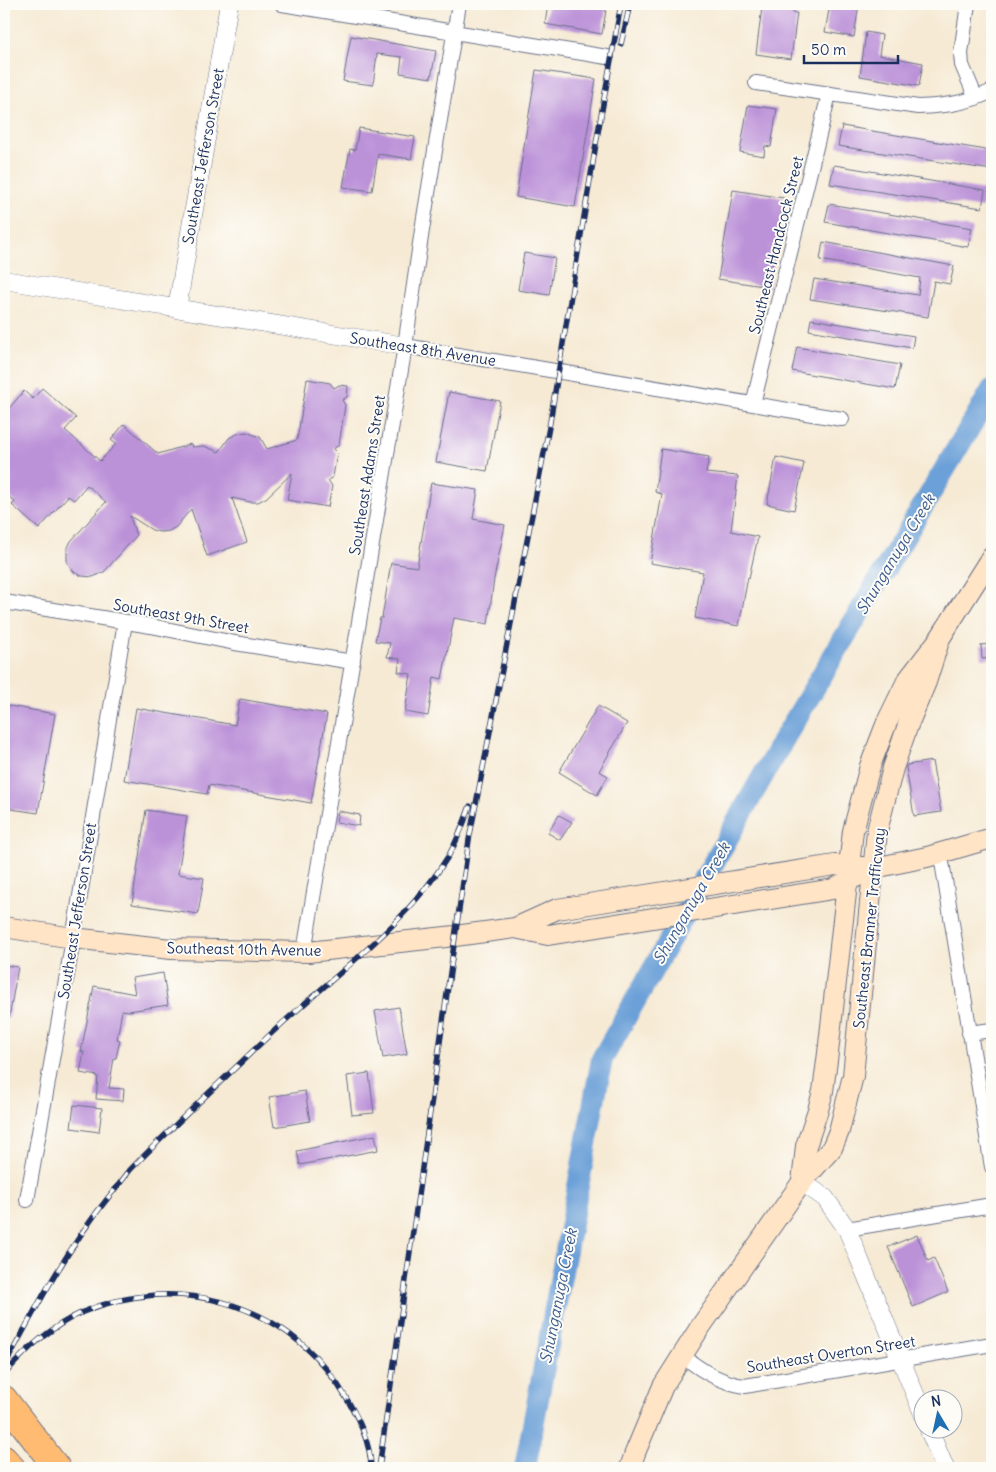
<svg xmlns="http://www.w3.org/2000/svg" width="996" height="1472" font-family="Delius,sans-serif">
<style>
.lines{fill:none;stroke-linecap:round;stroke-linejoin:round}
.river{stroke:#6ca0d8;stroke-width:22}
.building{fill:#bb91d8}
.minor-casing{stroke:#687087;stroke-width:16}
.tertiary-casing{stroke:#687087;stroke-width:19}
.secondary-casing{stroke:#687087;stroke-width:22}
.motorway-casing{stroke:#687087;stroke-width:28}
.minor{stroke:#fff;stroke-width:14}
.tertiary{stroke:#fff;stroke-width:18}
.secondary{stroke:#ffe4c6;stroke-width:20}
.motorway{stroke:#ffbb71;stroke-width:26}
.rail-casing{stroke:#1b2f5e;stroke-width:5.5}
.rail{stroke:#fdfcf7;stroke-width:4;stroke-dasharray:11;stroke-linecap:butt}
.labels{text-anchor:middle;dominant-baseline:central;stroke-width:4;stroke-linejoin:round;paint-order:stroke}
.street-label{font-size:15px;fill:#1b2f5e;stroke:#fdfcf7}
.water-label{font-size:16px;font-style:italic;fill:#3b5c8f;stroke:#fdfcf7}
</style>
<rect width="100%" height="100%" fill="#fdfcf7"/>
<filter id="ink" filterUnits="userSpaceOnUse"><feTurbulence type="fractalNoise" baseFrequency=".02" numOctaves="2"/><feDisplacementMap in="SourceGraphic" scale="10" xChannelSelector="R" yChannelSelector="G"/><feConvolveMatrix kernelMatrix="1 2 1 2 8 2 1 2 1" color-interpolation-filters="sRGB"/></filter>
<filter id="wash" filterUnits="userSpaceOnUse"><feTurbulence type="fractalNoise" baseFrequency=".0096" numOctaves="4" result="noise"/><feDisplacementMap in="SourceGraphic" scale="20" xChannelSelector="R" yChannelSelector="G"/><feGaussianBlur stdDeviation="1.12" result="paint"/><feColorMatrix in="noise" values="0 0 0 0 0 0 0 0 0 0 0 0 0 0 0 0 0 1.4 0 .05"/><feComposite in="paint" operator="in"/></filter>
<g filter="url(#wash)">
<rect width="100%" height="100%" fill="#f6ead4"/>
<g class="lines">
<path class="river" d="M525,1468L602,1059L785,737L992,390"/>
</g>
<g id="blocks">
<path class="building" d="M548,4H607L602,34L545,24Z
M767,4H794L793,13H797L791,59L756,54L762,7L767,8Z
M830,4H859L854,37L825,32Z
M866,32L882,35L879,55L923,63L919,86L860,76Z
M351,36L436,51L431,78L400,73L402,57L377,54L373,85L343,81Z
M536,70L596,79L575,207L516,197Z
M748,105L777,109L771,147L765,146L764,156L740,152Z
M842,126L992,151V170L838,146Z
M359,128L415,137L411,159L378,154L372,191L343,187L350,149L355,150Z
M834,165L985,190L982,208L830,184Z
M733,190L784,198L769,287L718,279Z
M829,204L972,228L968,247L825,222Z
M823,242L954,266L950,284L934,281L928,317L810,299L814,279L918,295L920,278L820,260Z
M524,253L555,258L549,295L518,290Z
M811,319L914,336L912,348L809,330Z
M797,347L900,365L895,389L792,371Z
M307,379L330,383L334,388L339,385L348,386L347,397L342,400L345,405L339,445L333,449L337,453L333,477L328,480L332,486L328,507L287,500L292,473L266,498L258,502H250L232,498L247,542L207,556L191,509L176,527L169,531L160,532L152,530L130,516L136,536L104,572L93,577L82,576L74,572L67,562V549L71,541L106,502L87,485L74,500L68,496L39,529L12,505L15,502L4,492V414L24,391L33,399L42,388L76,418L65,430L100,461L116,444L111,440L124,424L158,454L191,444L192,447L204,446L219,452L229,438L237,434L246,432L260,437L267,449L297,440Z
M449,392L500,401L487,471L436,462Z
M661,449L709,457L706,473L738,476L731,531L758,537L749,578L748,577L739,626L695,618L703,572L650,563L662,494L655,492Z
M776,457L804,463L794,510L767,504Z
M431,483L478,490L473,519L505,525L494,579L488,624L454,618L442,679L434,677L428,716L405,712L411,674L398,672L400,659L387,657L390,643L375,641L380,618H382L391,563L417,567Z
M992,644V658L982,659L981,645Z
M240,699L327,714L311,803L209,785L207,794L124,780L136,708L235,725Z
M4,705L55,714L38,813L4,808Z
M598,706L627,723L599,771L608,776L597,795L559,772Z
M932,761L941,812L914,816L906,767L907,765Z
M146,810L187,816L178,874L204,878L198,914L132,904Z
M338,811L360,815L359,826L336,822Z
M559,815L572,822L560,840L548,833Z
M4,965L18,967L9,1018H4Z
M163,973L168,1005L129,1011L122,1010L117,1039L120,1040L116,1058H114L109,1088L124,1089L123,1101L96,1099L98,1076L80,1073L84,1052H81L94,986L135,994L132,978Z
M399,1007L407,1054L383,1058L375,1011Z
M369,1073L374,1113L352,1115L347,1076Z
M305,1091L310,1121L274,1127L269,1097Z
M74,1105L102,1108L99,1132L71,1128Z
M375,1135L378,1150L300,1165L297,1151Z
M917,1235L928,1261L934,1258L948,1292L913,1307L888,1247Z"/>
</g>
</g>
<g filter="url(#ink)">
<use href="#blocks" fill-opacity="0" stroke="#687087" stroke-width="1"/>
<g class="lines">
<g class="minor-casing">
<path id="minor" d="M282,4L607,57
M968,4L961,53L962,65L976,98
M756,83L918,107C944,106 969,103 992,91
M405,346L842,419
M753,404L829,94
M4,602L151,626L235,643L353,662
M940,853L943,868L992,1167
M304,952L405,346L422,230L459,4
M969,1033L992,1030
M27,1200L68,969L125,622
M847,1229L992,1205
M682,1355C701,1371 721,1383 745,1386L992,1344"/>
</g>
<g class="tertiary-casing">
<path id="tertiary" d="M4,280L405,346
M177,309L229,4
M802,1182L825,1198L847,1229L924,1416
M929,1430L945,1468"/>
</g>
<g class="secondary-casing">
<path id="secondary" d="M4,927L73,938L171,949L308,952L455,936L515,928L557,909L835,865L874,868L927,857L992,838
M515,928L548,935L833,889L856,877
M802,1182L806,1146L818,1110L823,1091L828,1053L853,831L870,766L887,722L907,681L940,638L992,556
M630,1468L635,1453L663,1386L699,1329L802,1182L832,1148L839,1131L853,1076L877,831L893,768L908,725L926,682L940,638"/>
</g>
<g class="motorway-casing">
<path id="motorway" d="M4,1399L57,1468
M4,1459L12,1468"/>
</g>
<use href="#minor" class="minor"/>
<use href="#tertiary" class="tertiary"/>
<use href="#secondary" class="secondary"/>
<use href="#motorway" class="motorway"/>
<g class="rail-casing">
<path id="rail" d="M621,44L630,4
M4,1367C36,1307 68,1247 111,1194C118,1186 124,1178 130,1170C163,1136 198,1103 233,1070C253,1051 273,1031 294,1013C349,964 410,919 449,855C458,839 464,823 470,806
M4,1375C26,1349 52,1326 83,1312C173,1273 283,1301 338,1385C354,1409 371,1439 371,1468
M379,1468L469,840L550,422L597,138L621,4"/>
</g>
<use href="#rail" class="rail"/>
</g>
</g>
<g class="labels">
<g class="street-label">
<text transform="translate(203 156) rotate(-80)">Southeast Jefferson Street</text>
<text transform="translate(776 245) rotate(-76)">Southeast Handcock Street</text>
<text transform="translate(423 349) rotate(9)">Southeast 8th Avenue</text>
<text transform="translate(367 475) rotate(-81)">Southeast Adams Street</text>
<text transform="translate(181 616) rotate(10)">Southeast 9th Street</text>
<text transform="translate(77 911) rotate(-81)">Southeast Jefferson Street</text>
<text transform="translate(869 928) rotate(-84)">Southeast Branner Trafficway</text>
<text transform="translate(244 949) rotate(1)">Southeast 10th Avenue</text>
<text transform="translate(831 1354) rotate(-9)">Southeast Overton Street</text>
</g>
<g class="water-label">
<text transform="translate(895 554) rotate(-59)">Shunganuga Creek</text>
<text transform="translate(691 903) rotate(-60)">Shunganuga Creek</text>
<text transform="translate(558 1296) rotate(-79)">Shunganuga Creek</text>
</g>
</g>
<rect width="996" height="1472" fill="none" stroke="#fdfcf7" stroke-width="20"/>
<g transform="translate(938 1414) rotate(351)"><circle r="24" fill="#fdfcf7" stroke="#a3aaba"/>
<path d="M0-4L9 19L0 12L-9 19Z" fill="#1f6fb2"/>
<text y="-8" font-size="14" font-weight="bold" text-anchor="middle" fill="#1b2f5e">N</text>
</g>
<path d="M804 55v8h94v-8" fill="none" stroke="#1b2f5e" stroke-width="2.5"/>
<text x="811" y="55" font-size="15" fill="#1b2f5e" stroke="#fdfcf7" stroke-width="4" paint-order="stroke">50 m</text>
</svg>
